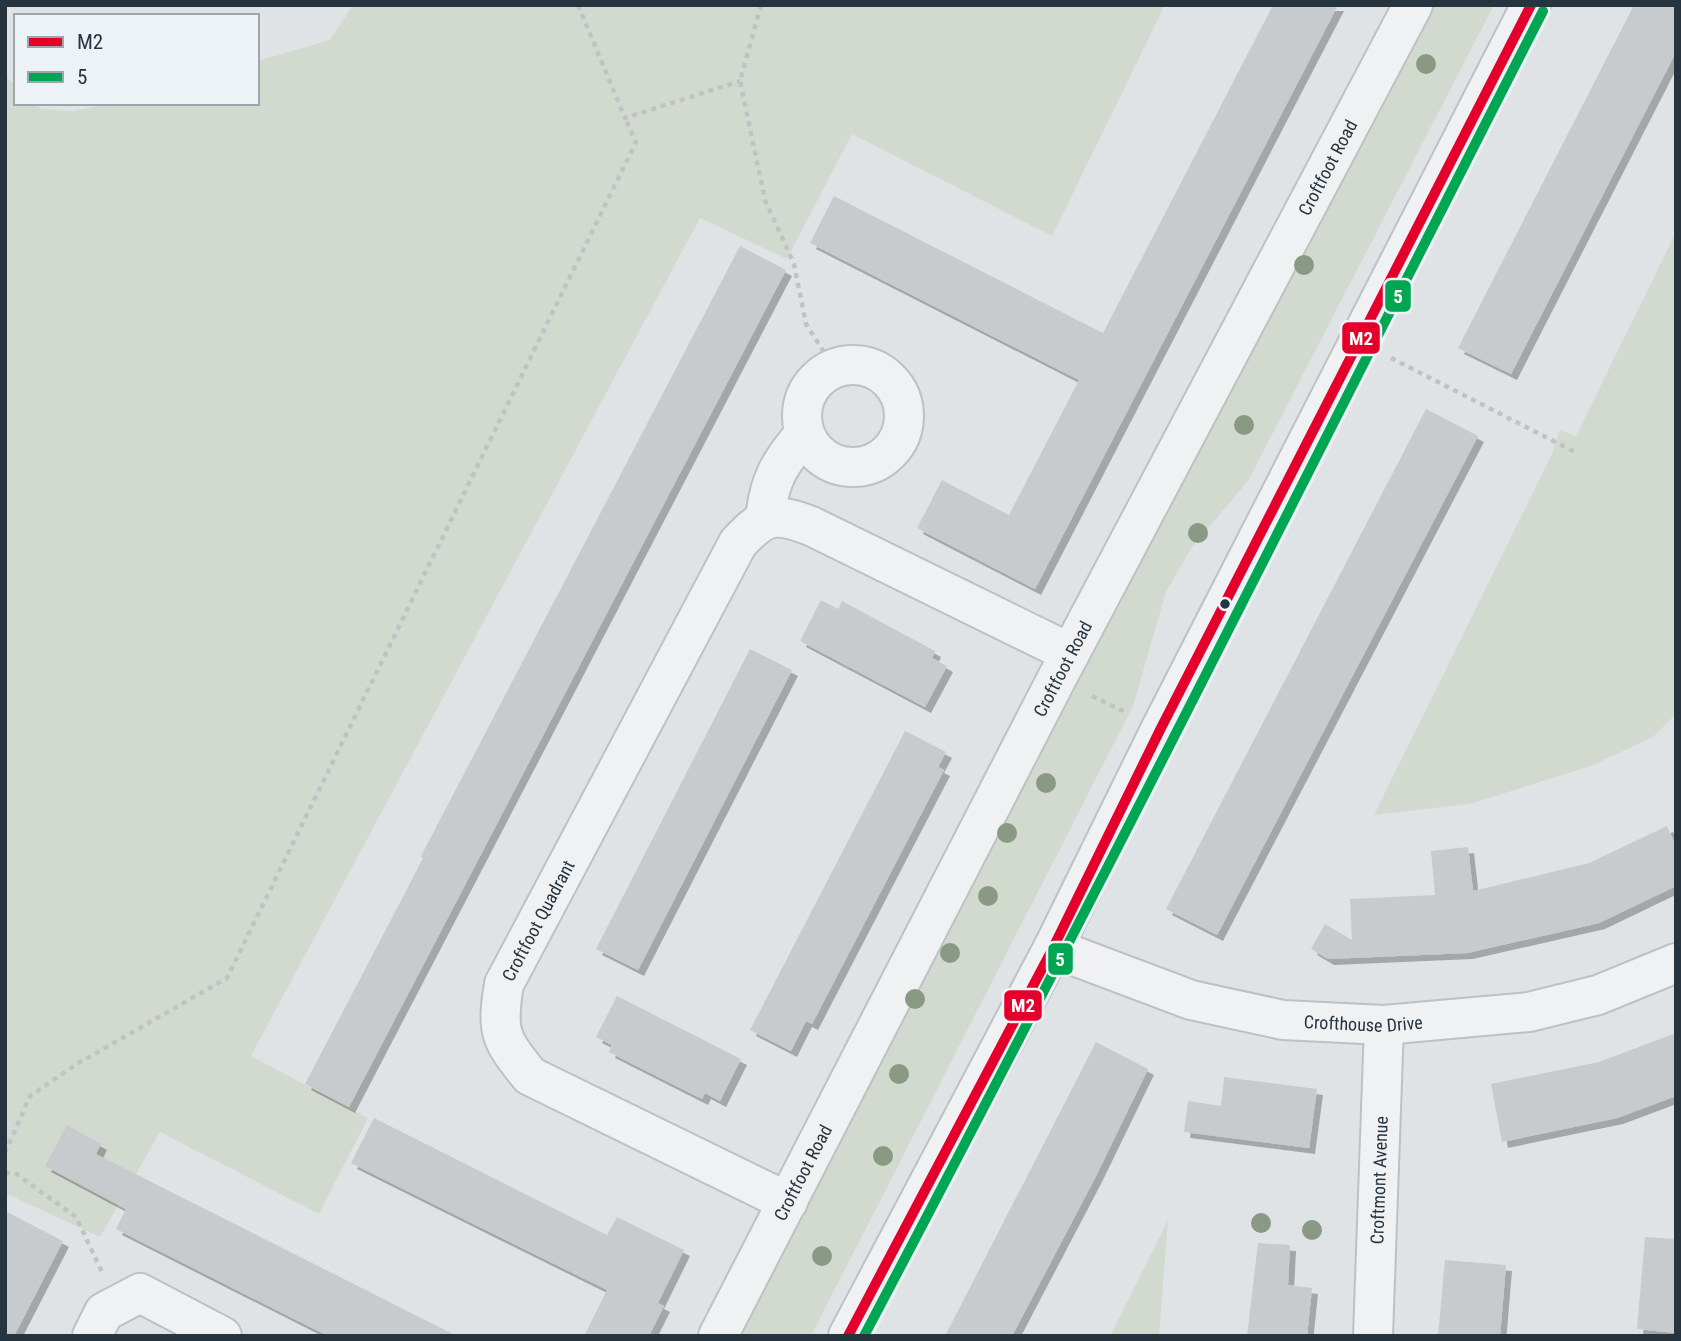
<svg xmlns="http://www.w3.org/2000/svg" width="1681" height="1341" font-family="'Roboto Condensed',sans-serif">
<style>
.green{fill:#d2dad0}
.building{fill:#c8cbce;filter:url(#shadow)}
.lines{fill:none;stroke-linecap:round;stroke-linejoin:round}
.minor-casing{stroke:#bec1c3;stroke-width:42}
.path{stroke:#bfc3c5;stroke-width:4.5;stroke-dasharray:5 5;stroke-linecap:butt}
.minor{stroke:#eff1f2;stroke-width:38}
.bus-1-casing{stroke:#edf2f6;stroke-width:16}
.bus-2-casing{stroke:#edf2f6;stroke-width:16}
.bus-1{stroke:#e4002b;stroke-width:10}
.bus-2{stroke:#00a651;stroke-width:10}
.tree{fill:#899983}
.bus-dot{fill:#263440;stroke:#edf2f6;stroke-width:2.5}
.labels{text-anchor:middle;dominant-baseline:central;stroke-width:5;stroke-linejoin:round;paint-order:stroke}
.street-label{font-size:18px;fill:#263440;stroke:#edf2f6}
.line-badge{stroke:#edf2f6;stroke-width:2.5}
.badge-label{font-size:19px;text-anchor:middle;font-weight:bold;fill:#fff}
</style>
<defs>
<filter id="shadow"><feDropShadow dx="6" dy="6" stdDeviation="0" flood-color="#0004"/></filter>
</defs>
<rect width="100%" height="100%" fill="#e0e3e5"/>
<path class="green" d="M353,5H1165L1052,236L852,134L787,259L700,218L251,1056L368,1118L319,1214L160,1132L100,1237L5,1193V76L16,86V103H34L41,109L74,111L112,103H257V61L330,40Z
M1432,5H1494L1248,481L1192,547L1166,592L1133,706L811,1336H737Z
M1676,232V714L1653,737L1591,766L1470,804L1374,815L1551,456L1560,430L1576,436Z
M1168,1220L1159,1336H1110Z"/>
<path class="building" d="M1273,5H1338L1035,589L917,528L942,480L1009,515L1079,380L810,243L834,196L1103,333Z
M1634,5H1676V52L1511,374L1458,348Z
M740,246L786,270L349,1107L305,1084L406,891L423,858L421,856Z
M1426,409L1478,436L1217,935L1166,909Z
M821,600L838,609L842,601L935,651L932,658L947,666L925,707L800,641Z
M750,649L792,670L638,970L596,949Z
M905,731L946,752L938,767L944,770L812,1024L806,1021L791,1051L750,1030Z
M1667,826L1676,846V886L1599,923L1467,953L1328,959L1311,949L1325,924L1352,940L1350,899L1435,895L1431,851L1468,847L1473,891L1589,863Z
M617,996L741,1059L720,1101L705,1093L702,1099L609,1052L612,1045L596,1037Z
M1676,1033V1096L1617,1118L1502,1142L1491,1084L1599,1062Z
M1096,1042L1148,1069L1096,1176L1012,1336H945Z
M1224,1077L1317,1089L1309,1148L1184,1132L1188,1101L1221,1106Z
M374,1118L607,1235L617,1217L684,1250L658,1303L664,1306L649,1336H584L607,1290L351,1163Z
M67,1125L101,1144L96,1154L457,1336H328L116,1229L126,1209L45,1166Z
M5,1211L63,1241L14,1336H5Z
M1645,1237L1676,1239V1333L1637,1329Z
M1258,1243L1290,1245L1288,1285L1312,1288L1307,1336H1247Z
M1445,1260L1506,1265L1500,1336H1438Z"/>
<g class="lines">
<g class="minor-casing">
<g id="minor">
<circle cx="853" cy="416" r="51"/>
<path d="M765,519C769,480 779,464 804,434"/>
<path id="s1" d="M1053,948L1191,1000L1283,1020L1384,1025L1529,1012L1598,995L1676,963"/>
<path id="s2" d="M788,1202L530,1076C500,1039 496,1032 504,984L738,543C765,514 774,512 811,526L1070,653"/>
<path d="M92,1336L104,1312L140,1293L222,1336"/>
<path id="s3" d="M718,1336L1057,678L1413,5"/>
<path d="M848,1336L1053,948L1160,730L1531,5"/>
<path id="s4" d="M1373,1336L1384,1025"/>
</g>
</g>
<path class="path" d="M578,5L625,118L740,81
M761,5L740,81L765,200L794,264L806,324L834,368
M1391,358L1575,452
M1092,696L1125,712
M5,1153L30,1096L77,1064L227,978L636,142L625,118
M5,1173H15L76,1217L102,1272"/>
<use href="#minor" class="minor"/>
<g class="bus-1-casing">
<path id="bus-1" d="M848,1336L1053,948L1160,730L1531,5"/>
</g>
<g class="bus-2-casing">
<path id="bus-2" d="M864,1336C1096,897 1317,453 1543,11"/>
</g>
<use href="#bus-1" class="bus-1"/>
<use href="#bus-2" class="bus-2"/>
</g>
<g class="tree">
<circle cx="1426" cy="64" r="10"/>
<circle cx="1304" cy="265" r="10"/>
<circle cx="1244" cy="425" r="10"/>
<circle cx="1198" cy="533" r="10"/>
<circle cx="1046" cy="783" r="10"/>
<circle cx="1007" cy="833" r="10"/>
<circle cx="988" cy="896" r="10"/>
<circle cx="950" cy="953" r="10"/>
<circle cx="915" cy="999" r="10"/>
<circle cx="899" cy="1074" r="10"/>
<circle cx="883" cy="1156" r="10"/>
<circle cx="1261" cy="1223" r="10"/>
<circle cx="1312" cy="1230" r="10"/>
<circle cx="822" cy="1256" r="10"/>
</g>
<circle class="bus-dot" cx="1225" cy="604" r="6"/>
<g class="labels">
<g class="street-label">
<text stroke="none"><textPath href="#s3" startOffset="1318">Croftfoot Road</textPath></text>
<text stroke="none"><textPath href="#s3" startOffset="751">Croftfoot Road</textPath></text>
<text stroke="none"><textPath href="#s2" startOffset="460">Croftfoot Quadrant</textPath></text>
<text stroke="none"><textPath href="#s1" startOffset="322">Crofthouse Drive</textPath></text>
<text stroke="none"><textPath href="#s3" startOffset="184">Croftfoot Road</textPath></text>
<text stroke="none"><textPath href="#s4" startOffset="156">Croftmont Avenue</textPath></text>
</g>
</g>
<g class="line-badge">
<rect x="1384" y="279" width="28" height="34" rx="7" fill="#00a651"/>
<rect x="1341" y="321" width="40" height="34" rx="7" fill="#e4002b"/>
<rect x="1047" y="942" width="27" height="34" rx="7" fill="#00a651"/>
<rect x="1003" y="989" width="40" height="33" rx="7" fill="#e4002b"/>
</g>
<g class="badge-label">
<text x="1398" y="303">5</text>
<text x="1361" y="345">M2</text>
<text x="1060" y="966">5</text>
<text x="1023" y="1012">M2</text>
</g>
<rect width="1681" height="1341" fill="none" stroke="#263440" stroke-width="14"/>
<rect x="14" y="14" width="245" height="91" fill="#edf2f6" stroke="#9da6ad" stroke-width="2"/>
<rect x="28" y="37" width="35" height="10" fill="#e4002b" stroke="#9da6ad" stroke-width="2"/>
<text x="77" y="49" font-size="21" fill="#263440">M2</text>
<rect x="28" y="72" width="35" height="10" fill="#00a651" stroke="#9da6ad" stroke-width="2"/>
<text x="77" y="84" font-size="21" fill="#263440">5</text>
</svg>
